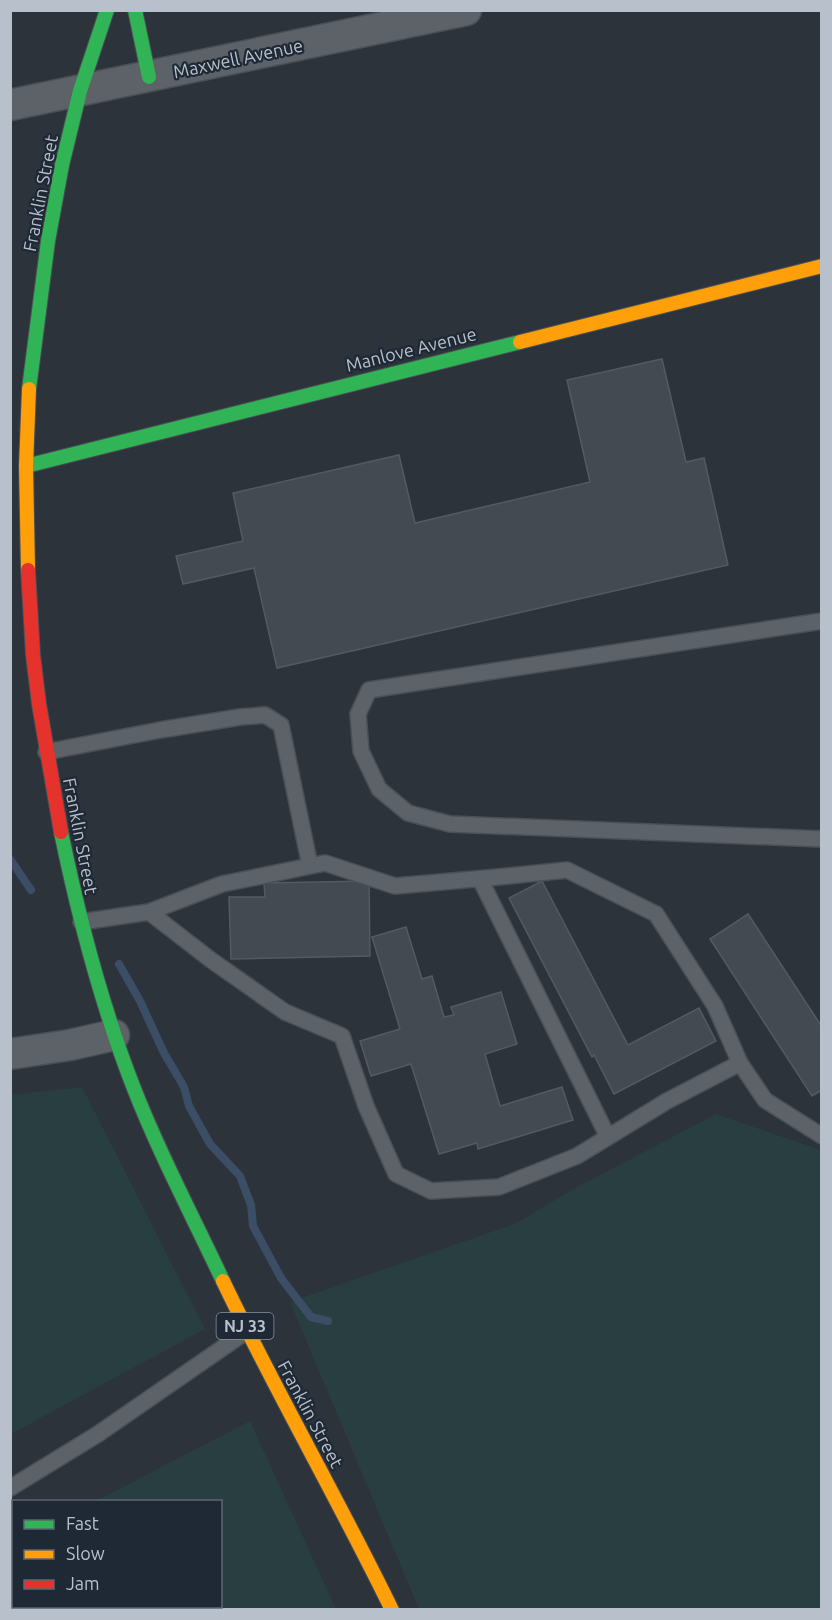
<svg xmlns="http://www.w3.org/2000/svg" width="832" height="1620" font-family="Ubuntu,sans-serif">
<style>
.green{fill:#293e41}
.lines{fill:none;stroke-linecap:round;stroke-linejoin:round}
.stream{stroke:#3b4e65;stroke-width:8}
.building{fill:#444a51;stroke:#545a63;stroke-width:1.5}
.lane-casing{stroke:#4a4f55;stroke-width:18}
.street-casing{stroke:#4a4f55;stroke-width:33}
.fast-casing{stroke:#4a4f55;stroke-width:16}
.slow-casing{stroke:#4a4f55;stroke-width:16}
.jam-casing{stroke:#4a4f55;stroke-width:16}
.lane{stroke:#5c6268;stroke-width:15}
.street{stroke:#5c6268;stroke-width:30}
.fast{stroke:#30b455;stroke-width:14}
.slow{stroke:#ff9f0a;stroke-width:14}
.jam{stroke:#e5322d;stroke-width:14}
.labels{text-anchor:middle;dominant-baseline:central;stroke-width:4.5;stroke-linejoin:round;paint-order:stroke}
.shield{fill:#1f2936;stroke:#89939e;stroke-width:1.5}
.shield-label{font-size:16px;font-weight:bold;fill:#b7c0cb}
.street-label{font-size:18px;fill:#b7c0cb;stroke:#1f2936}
</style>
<rect width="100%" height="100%" fill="#2c333b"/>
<path class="green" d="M82,1087L205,1329L11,1434V1095Z
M716,1114L821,1150V1609H419L290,1302L517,1223L568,1192Z
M250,1421L336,1609H53L52,1607L220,1606V1502L96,1501Z"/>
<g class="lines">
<path class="stream" d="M10,859L31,890
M119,964L140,1001L164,1053L184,1087L189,1106L210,1144L240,1176L251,1205L253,1226L281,1278L311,1317L328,1321"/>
</g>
<path class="building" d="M662,359L686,462L704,458L728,565L277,668L254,568L183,584L176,556L243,541L233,493L399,455L415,523L590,482L567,380Z
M369,881L370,956L231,959L229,897H265L264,883Z
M542,881L628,1045L699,1008L716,1041L614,1094L594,1055L592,1057L509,898Z
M748,914L822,1027V1090L812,1096L710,939Z
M406,927L422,979L432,976L444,1017L454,1015L451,1007L501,992L517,1044L485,1054L500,1106L562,1087L573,1120L478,1149L477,1143L439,1154L411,1064L371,1076L360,1041L400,1029L372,937Z"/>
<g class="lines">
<g class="lane-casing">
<path id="lane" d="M822,621L369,690L358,714L361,751L379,789L408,813L450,824L822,839
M46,752L160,730L240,717L265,715L281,725L310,866
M480,879L608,1137
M149,912L222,884L325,863L395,886L498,877L567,870L656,914L715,1006L740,1063
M81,922L149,912L211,960L285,1012L342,1036L366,1106L396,1174L431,1191L499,1187L577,1156L667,1101L740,1063L765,1100L822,1136
M10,1488L98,1434L247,1331"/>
</g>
<g class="street-casing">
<path id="street" d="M10,105L466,10
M10,1054L70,1045L114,1035"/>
</g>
<g class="fast-casing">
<path id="fast" d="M135,10L149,77
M29,389L48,241L62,165L80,91L107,10
M26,466L520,342
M61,832C79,919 101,1004 133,1086C159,1153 193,1217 223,1281"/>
</g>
<g class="slow-casing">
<path id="slow" d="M520,342L822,266
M28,570L26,466L29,389
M223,1281C276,1392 338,1499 392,1610"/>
</g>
<g class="jam-casing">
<path id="jam" d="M28,570L33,655L39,704L61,832"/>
</g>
<use href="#lane" class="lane"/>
<use href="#street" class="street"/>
<use href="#fast" class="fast"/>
<use href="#slow" class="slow"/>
<use href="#jam" class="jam"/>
</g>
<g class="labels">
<rect class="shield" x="216.5" y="1313" width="57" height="26" rx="4.5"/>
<g class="shield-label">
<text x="245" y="1326">NJ 33</text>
</g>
<g class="street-label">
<text transform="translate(238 58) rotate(-12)">Maxwell Avenue</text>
<text transform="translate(40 193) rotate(-79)">Franklin Street</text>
<text transform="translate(411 349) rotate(-14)">Manlove Avenue</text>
<text transform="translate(81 836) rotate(79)">Franklin Street</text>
<text transform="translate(311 1414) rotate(62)">Franklin Street</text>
</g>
</g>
<rect width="832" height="1620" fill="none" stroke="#b7c0cb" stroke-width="24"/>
<rect x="12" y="1500" width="210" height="108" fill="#1f2936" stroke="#5c6572" stroke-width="1.5"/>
<rect x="24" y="1520" width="30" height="9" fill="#30b455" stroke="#5c6572" stroke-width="1.5"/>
<text x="66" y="1530" font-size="18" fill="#b7c0cb">Fast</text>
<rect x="24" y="1550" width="30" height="9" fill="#ff9f0a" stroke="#5c6572" stroke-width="1.5"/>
<text x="66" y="1560" font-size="18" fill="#b7c0cb">Slow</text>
<rect x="24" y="1580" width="30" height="9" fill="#e5322d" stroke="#5c6572" stroke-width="1.5"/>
<text x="66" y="1590" font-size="18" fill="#b7c0cb">Jam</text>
</svg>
